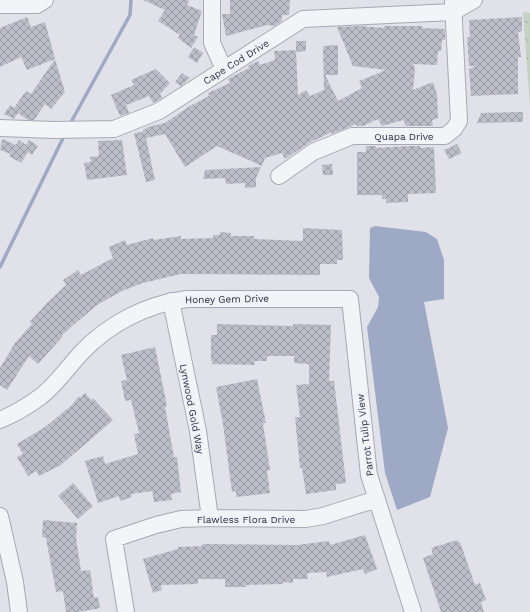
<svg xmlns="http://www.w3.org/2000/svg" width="530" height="612" font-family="'Work Sans',sans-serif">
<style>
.park{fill:url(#park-crowns)}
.water{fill:#9ea9c6}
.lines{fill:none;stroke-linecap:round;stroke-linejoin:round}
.stream{stroke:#9ea9c6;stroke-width:3.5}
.building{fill:url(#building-cross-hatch)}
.minor-casing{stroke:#a6a8b3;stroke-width:18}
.minor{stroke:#f3f4f7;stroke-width:16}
.labels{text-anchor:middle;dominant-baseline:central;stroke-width:3.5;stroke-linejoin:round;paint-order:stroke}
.street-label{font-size:10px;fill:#2a2e3f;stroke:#f0f1f6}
</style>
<defs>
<pattern id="park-crowns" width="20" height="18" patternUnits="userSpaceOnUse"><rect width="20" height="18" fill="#c3d2c2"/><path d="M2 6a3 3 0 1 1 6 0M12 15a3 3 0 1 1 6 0" fill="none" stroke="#a8b5a8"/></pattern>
<pattern id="building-cross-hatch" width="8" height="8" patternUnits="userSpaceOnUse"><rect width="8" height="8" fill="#bbbdc8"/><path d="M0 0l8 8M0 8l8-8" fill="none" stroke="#989aa4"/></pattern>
</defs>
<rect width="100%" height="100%" fill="#e1e2e9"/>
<path class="park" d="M523,12L530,13V108Z"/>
<path class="water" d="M375,226L426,232L437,239L444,260V299L424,302L448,428L430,497L397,510L385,473L367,327L378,307L379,297L369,278L370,228Z"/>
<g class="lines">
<path class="stream" d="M70,124L130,15L131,0
M0,267L65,134"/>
</g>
<path class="building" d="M143,0H189L187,5L202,11L194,35L198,37L191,48L178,38L180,35L158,21L165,10Z
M230,0H290L289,15H282V21L275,26L267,25L226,36L222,14H230Z
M27,17L31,27L45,22L55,59L27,70L21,57L0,67V28Z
M522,17V31L518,32L521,57H518V94L471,96L469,69L476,66H469L467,37H470L469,20Z
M360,26L384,28V26H422V28L445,29V40H442L441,51H438L437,65L413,64L415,69L413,90L433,82L437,94L438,118L432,120L433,126H406L403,120L382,126L378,119L363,126H357L356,124L332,134V132L309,143L285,159L282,153L265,158L262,166L217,146L185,167L165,134L146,138L155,180L146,182L134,133L143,132V130L148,127L165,123L190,106L209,96L208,93L230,83L228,79L249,68L248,66L258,61L260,65L275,60L274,51L296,50L298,95L306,90L310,96L324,90L323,46L338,45V75H325L338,101L362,88L359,81L386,70L353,66L337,27Z
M296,41H306V51L296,52Z
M194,47L203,53L197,63L188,57Z
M55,59L65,92L51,109L45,104L34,120H28L18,113L14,119L4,114L10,105L14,108L26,91L31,94Z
M156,69L170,83L160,94L162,98L153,103L149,96L126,105L129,113L120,116L111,95L134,85L131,80Z
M182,73L190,78L181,86L175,82Z
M523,112V122L477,123L481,113Z
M2,139L16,145L19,140L26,145L29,140L38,146L32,155L28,152L21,163L9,156L11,154L0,150Z
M122,140L127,175L87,180L84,163L91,162L90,157L99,156L98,141Z
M457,144L462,153L449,159L444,150Z
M366,146H376V148L409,146H420V148L434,147L436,193L408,194V202L386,203V199H382V195H357V152H366Z
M332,164L333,175H323L322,165Z
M261,167L256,178V187L245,188V183L226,184L225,178L203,179L205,170Z
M303,228L342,230L343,260H337V264H320V275L181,274L143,283L122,291L97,305L62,335L63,336L38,364L29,356L7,390L0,385V368L15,343L32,324L30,322L47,303L66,285L63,280L78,270L81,275L113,258L109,247L125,240L127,245L153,238L154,240L181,236V239L213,238V235H220V232L231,233V236H254V239L303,241Z
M217,324L293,326V324L331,325L329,381H334L346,483L336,484V490L306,494L302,468H300L295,417H300L296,385L309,384V364L294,363V356H267V361H254L255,365L212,364L213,361H211V335H217Z
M155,347L167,406L165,407L174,457H177L181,492L171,494L172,500L154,502L152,491L131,494L132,497L120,501L119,496L98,503L85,461L103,456L105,464L138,454L134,434L139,433L131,400L125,401L121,381L127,380L121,355Z
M257,379L266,423H263L270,470L267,471L270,493L236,497V491L232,492L223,424L216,387Z
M85,393L91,400L93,398L113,420L61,465L39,476L36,471L28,476L17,457L23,454L17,444L45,427L72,405L79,396L80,398Z
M73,483L93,506L78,519L58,496Z
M43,520L77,523L76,538L81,571L90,570L94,598L98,597L100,608L79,612H66L63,591L56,592L46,538L42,537Z
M365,535L377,569L365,574L363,569L327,577L326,572L307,573L308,579H293V583L283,582V584L246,585V587H225V579H198V584L161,585L162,590L153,593L143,559L178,549V547L202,546V544L297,545L329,541L330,545Z
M457,540L458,542H460L475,585L480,583L486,600L481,602L484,612H441L423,558L433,554L431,548Z"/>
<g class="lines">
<g class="minor-casing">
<path id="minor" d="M212,0V43L224,69
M0,5H37L45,0
M0,128L54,130L114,129L159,111L303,19L453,12L474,0
M279,176L313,152L352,136H445L454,129L459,121L453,2
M171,301L198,431L210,518
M0,420C14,414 28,406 40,397C56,385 68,367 82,352C110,323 147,304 187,299H350L369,475L413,612
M0,516L15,582L19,612
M126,612L114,539L156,525L181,519L210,518L306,519L323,516L377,499"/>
</g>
<use href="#minor" class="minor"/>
</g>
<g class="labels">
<g class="street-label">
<text transform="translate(236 62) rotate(-32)">Cape Cod Drive</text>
<text x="404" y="136">Quapa Drive</text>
<text transform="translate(227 299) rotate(-1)">Honey Gem Drive</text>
<text transform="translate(192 409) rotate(79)">Lynwood Gold Way</text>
<text transform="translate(365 435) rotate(-97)">Parrot Tulip View</text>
<text x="246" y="519">Flawless Flora Drive</text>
</g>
</g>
</svg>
